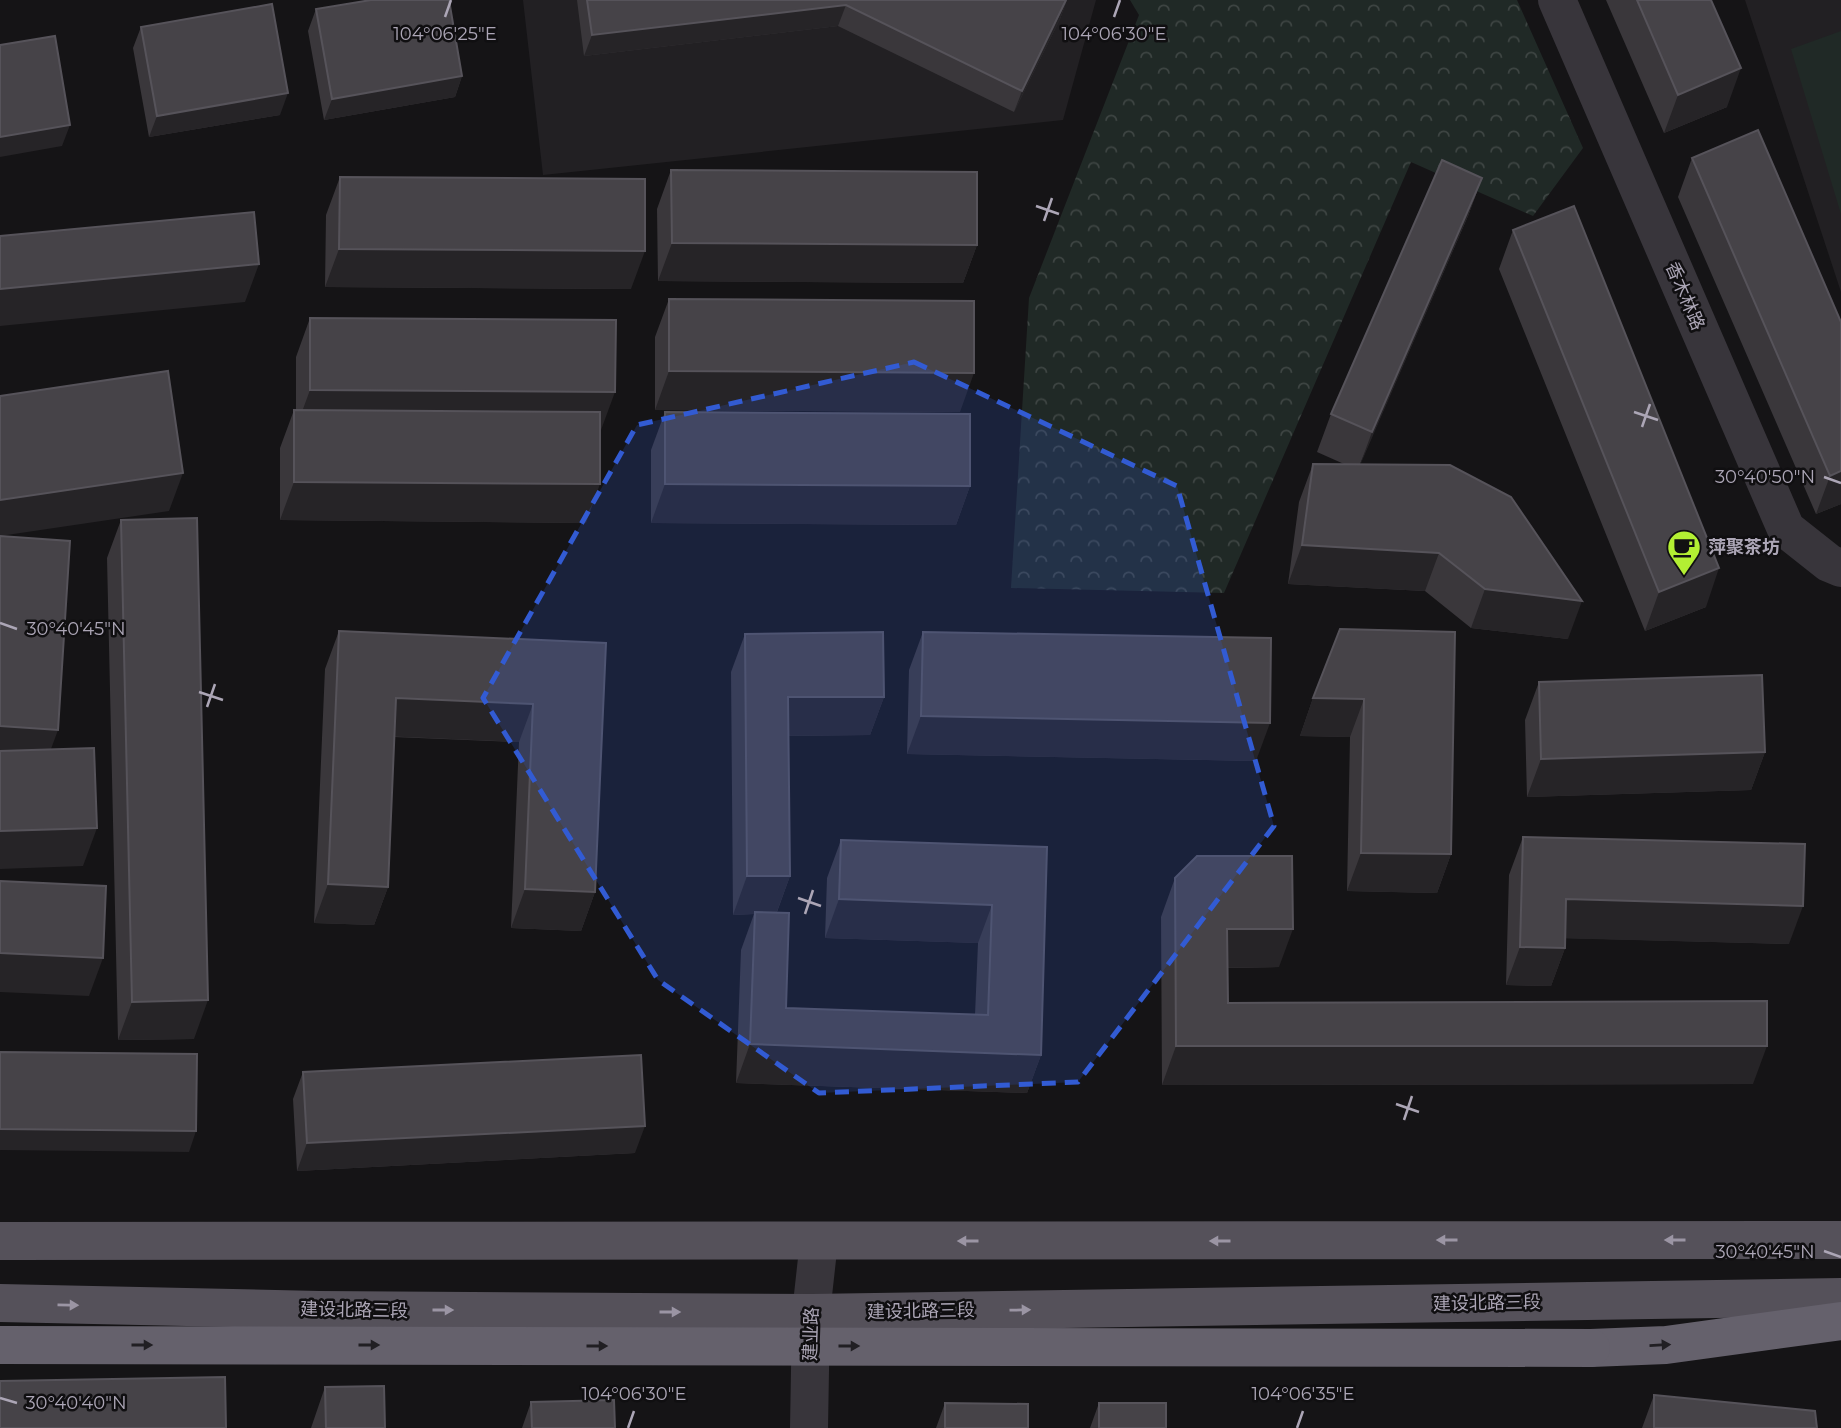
<svg xmlns="http://www.w3.org/2000/svg" width="1841" height="1428" font-family="Montserrat,'Noto Sans SC',sans-serif">
<style>
.built{fill:#222023}
.forest{fill:url(#forest-crowns)}
.pitch{fill:#202926}
.lines{fill:none;stroke-linecap:round;stroke-linejoin:round}
.minor{stroke:#38353b;stroke-width:38}
.major{stroke:#55515a;stroke-width:38}
.highway{stroke:#65616c;stroke-width:38}
.highway-bridge{stroke:#65616c;stroke-width:38}
.wall{fill:#3a373b}
.shaded-wall{fill:#262427}
.building{fill:#464348;stroke:#56535a;stroke-width:2}
.oneway{fill:#9b95a4}
.oneway2{fill:#211f23}
.marked{fill:#325bd3;fill-opacity:0.2;stroke:#325bd3;stroke-width:5;stroke-dasharray:14 9;stroke-linejoin:round}
.ticks{fill:none;stroke:#aca6b6;stroke-width:2.5}
.labels{text-anchor:middle;dominant-baseline:central;stroke-width:5;stroke-linejoin:round;paint-order:stroke}
.street-label{font-size:18px;fill:#aca6b6;stroke:#100f11}
.poi-label{font-size:18px;font-weight:bold;fill:#aca6b6;stroke:#100f11;text-anchor:start}
.ticks-label{font-size:18px;text-anchor:middle;fill:#aca6b6;stroke:#100f11;stroke-width:5;stroke-linejoin:round;paint-order:stroke}
</style>
<defs>
<pattern id="forest-crowns" width="20" height="18" patternUnits="userSpaceOnUse" patternTransform="scale(1.75)"><rect width="20" height="18" fill="#202926"/><path d="M2 6a3 3 0 1 1 6 0M12 15a3 3 0 1 1 6 0" fill="none" stroke="#3e4543"/></pattern>
</defs>
<rect width="100%" height="100%" fill="#151416"/>
<path class="built" d="M523,0H1096L1063,120L543,175Z
M1745,0H1841V292Z"/>
<path class="forest" d="M1130,0H1517L1583,148L1533,216L1411,162L1224,593L1011,588L1029,298L1139,15Z"/>
<path class="pitch" d="M1841,31V214L1791,49Z"/>
<g class="lines">
<path class="minor" d="M1557,0L1786,529L1829,563L1841,568
M809,1428L811,1313L819,1241"/>
<path class="major" d="M0,1241L1841,1240
M0,1303L319,1310L811,1313L1841,1297"/>
<path class="highway" d="M1591,1348L1666,1345L1841,1321"/>
<path class="highway-bridge" d="M0,1345L1591,1348"/>
</g>
<path class="wall" d="M577,0H1067L1060,19L1014,112L838,26L584,56Z
M1606,0H1711L1727,107L1664,133Z
M316,9L462,76L455,97L324,120L308,31Z
M141,27L280,115L149,137L133,48Z
M1692,158L1841,322V504L1816,514L1678,197Z
M671,170L977,245L963,283L658,281L657,209Z
M340,177L631,289L325,287L326,215Z
M1482,178L1468,216L1360,464L1568,639L1471,628L1425,591L1288,584L1299,502L1313,464H1344L1317,452L1331,414Z
M1513,230L1706,607L1645,631L1499,269Z
M669,299L960,412L655,410V337Z
M310,318L601,430H600L586,523L280,520V448L294,410H296V357Z
M665,412L970,486L956,525L651,523V450Z
M121,520L194,1039L118,1040L107,558Z
M339,631L606,643L595,892L581,931L511,928L519,742L394,737L388,887L374,925L314,923L325,669Z
M923,632L1256,761L907,754L909,670Z
M1455,632L1451,854L1437,893L1347,891L1350,737L1300,736L1313,698Z
M745,634L884,697L870,735L788,736L790,876L777,912L786,1008L975,1015L978,943L825,938L827,878L841,840L1047,847L1041,1055L1027,1093L736,1083L741,950L754,914L733,915L731,672Z
M1539,682L1765,752L1751,790L1527,797L1525,720Z
M1523,837L1789,944L1565,938V948L1551,986L1506,985L1509,875Z
M1175,878L1279,967L1228,968V1003L1753,1084L1162,1085L1161,917Z
M303,1072L635,1153L297,1171L293,1099Z
M325,1387L385,1428H311Z
M1654,1395L1817,1428H1642Z
M531,1402L615,1428H522Z
M945,1403L1028,1428H936Z
M1099,1403L1166,1428H1090Z"/>
<path class="shaded-wall" d="M1067,0L1060,19L1014,112L1022,91Z
M846,5L838,26L584,56L592,35Z
M1741,68L1727,107L1664,133L1678,95Z
M462,76L455,97L324,120L332,99Z
M288,93L280,115L149,137L157,116Z
M70,125L62,146L0,157V137Z
M1482,178L1468,216L1358,470L1372,432Z
M672,243L977,245L963,283L658,281Z
M339,249L645,251L631,289L325,287Z
M259,264L245,302L0,326V289Z
M669,371L974,373L960,412L655,410Z
M310,390L615,392L601,430L296,428Z
M1841,471V504L1816,514L1830,476Z
M183,473L169,511L0,536V500Z
M294,482L600,484L586,523L280,520Z
M665,484L970,486L956,525L651,523Z
M1302,545L1439,553L1425,591L1288,584Z
M1719,568L1706,607L1645,631L1659,592Z
M1485,589L1582,601L1568,639L1471,628Z
M788,697H884L870,735L774,736Z
M396,698L533,704L519,742L382,736Z
M1313,698L1364,699L1350,737L1300,736Z
M921,716L1270,723L1256,761L907,754Z
M0,726L58,730L44,768L0,765Z
M1765,752L1751,790L1527,797L1541,759Z
M97,828L83,866L0,869V831Z
M1361,853L1451,854L1437,893L1347,891Z
M747,876H790L776,914L755,912L754,914L733,915Z
M328,884L388,887L374,925L314,923Z
M525,889L595,892L581,931L511,928Z
M839,899L992,905L978,943L825,938Z
M1566,899L1803,906L1789,944L1552,938Z
M1227,929H1293L1279,967L1213,968Z
M1520,947L1565,948L1551,986L1506,985Z
M0,953L103,958L89,996L0,992Z
M208,1000L194,1039L118,1040L132,1002Z
M750,1044L1041,1055L1027,1093L736,1083Z
M1176,1046H1767L1753,1084L1162,1085Z
M645,1126L635,1153L297,1171L307,1143Z
M0,1129L196,1131L189,1152L0,1150Z"/>
<path class="building" d="M371,0H449L462,76L332,99L316,9Z
M587,0H1066L1022,91L846,5L592,35Z
M1637,0H1711L1741,68L1678,95Z
M272,4L288,93L157,116L141,27Z
M55,36L70,125L0,137V45Z
M1758,130L1841,322V471L1830,476L1692,158Z
M1442,160L1482,178L1372,432L1331,414Z
M671,170L977,172V245L672,243Z
M340,177L645,179V251L339,249Z
M1574,206L1719,568L1659,592L1513,230Z
M254,212L259,264L0,289V236Z
M669,299L974,301V373L669,371Z
M310,318L616,320L615,392L310,390Z
M168,371L183,473L0,500V396Z
M294,410L600,412V484L294,482Z
M665,412L970,414V486L665,484Z
M1313,464L1450,465L1511,497L1582,601L1485,589L1439,553L1302,545Z
M197,518L208,1000L132,1002L121,520Z
M0,536L70,541L58,730L0,726Z
M1340,629L1455,632L1451,854L1361,853L1364,699L1313,698Z
M339,631L606,643L595,892L525,889L533,704L396,698L388,887L328,884Z
M883,632L884,697H788L790,876H747L745,634Z
M923,632L1271,638L1270,723L921,716Z
M1762,675L1765,752L1541,759L1539,682Z
M94,748L97,828L0,831V751Z
M1523,837L1805,844L1803,906L1566,899L1565,948L1520,947Z
M841,840L1047,847L1041,1055L750,1044L755,912L789,913L786,1008L988,1015L992,905L839,899Z
M1197,856H1292L1293,929H1227L1228,1003L1767,1001V1046H1176L1175,878Z
M0,881L106,886L103,958L0,953Z
M0,1052L197,1054L196,1131L0,1129Z
M641,1055L645,1126L307,1143L303,1072Z
M225,1377L226,1428H0V1381Z
M384,1386L385,1428H326L325,1387Z
M1654,1395L1815,1411L1817,1428H1654Z
M614,1400L615,1428H532L531,1402Z
M945,1403L1028,1404V1428H945Z
M1099,1403H1166V1428H1099Z"/>
<defs><path id="oneway-solid" d="M-6-.8H1V-3.2L6.5 0L1 3.2V.8H-6Z" transform="scale(1.75)"/></defs>
<g class="oneway">
<use href="#oneway-solid" transform="translate(1447 1240) rotate(180)"/>
<use href="#oneway-solid" transform="translate(1675 1240) rotate(180)"/>
<use href="#oneway-solid" transform="translate(968 1241) rotate(180)"/>
<use href="#oneway-solid" transform="translate(1220 1241) rotate(180)"/>
<use href="#oneway-solid" transform="translate(68 1305) rotate(1)"/>
<use href="#oneway-solid" transform="translate(443 1310)"/>
<use href="#oneway-solid" transform="translate(1020 1310) rotate(-1)"/>
<use href="#oneway-solid" transform="translate(670 1312)"/>
</g>
<g class="oneway2">
<use href="#oneway-solid" transform="translate(142 1345)"/>
<use href="#oneway-solid" transform="translate(369 1345)"/>
<use href="#oneway-solid" transform="translate(1660 1345) rotate(-3)"/>
<use href="#oneway-solid" transform="translate(597 1346)"/>
<use href="#oneway-solid" transform="translate(849 1346)"/>
</g>
<path class="marked" d="M914,362L1177,486L1274,826L1078,1082L819,1093L658,980L483,698L637,425Z"/>
<path class="ticks" d="M445,17L451,0M1114,17L1120,0M1036,206L1059,214M1044,221L1052,198M1634,412L1658,420M1642,427L1650,404M1824,477L1841,483M0,623L17,629M199,692L223,700M207,707L215,684M798,898L821,906M805,914L813,890M1396,1104L1419,1112M1404,1120L1412,1096M1824,1251L1841,1257M0,1398L17,1403M628,1428L634,1411M1297,1428L1303,1411"/>
<defs>
<g id="cafe-pin" transform="scale(1.75)"><path d="M0 17L-7.5 6A9.5 9.5 0 1 1 7.5 6Z" fill="#b3ef33" stroke="#100f11"/><path d="M-5.5-4.5H6V0H3Q3 3.5 0 3.5H-2.5Q-5.5 3.5-5.5 0ZM3-3.2v2h1.7v-2ZM-6 4.5H4V6H-6Z" fill="#111"/></g>
</defs>
<g fill-rule="evenodd">
<use href="#cafe-pin" x="1684" y="547"/>
</g>
<g class="labels">
<g class="street-label">
<text transform="translate(1685 296) rotate(67)">香木林路</text>
<text transform="translate(1487 1303) rotate(-1)">建设北路三段</text>
<text transform="translate(354 1310) rotate(1)">建设北路三段</text>
<text transform="translate(921 1311) rotate(-1)">建设北路三段</text>
<text transform="translate(811 1334) rotate(-88)">建业路</text>
</g>
<g class="poi-label">
<text x="1708" y="547">萍聚茶坊</text>
</g>
</g>
<g class="ticks-label">
<text x="445" y="40">104°06'25"E</text>
<text x="1114" y="40">104°06'30"E</text>
<text x="1765" y="483">30°40'50"N</text>
<text x="76" y="635">30°40'45"N</text>
<text x="1765" y="1258">30°40'45"N</text>
<text x="634" y="1400">104°06'30"E</text>
<text x="1303" y="1400">104°06'35"E</text>
<text x="76" y="1409">30°40'40"N</text>
</g>
</svg>
